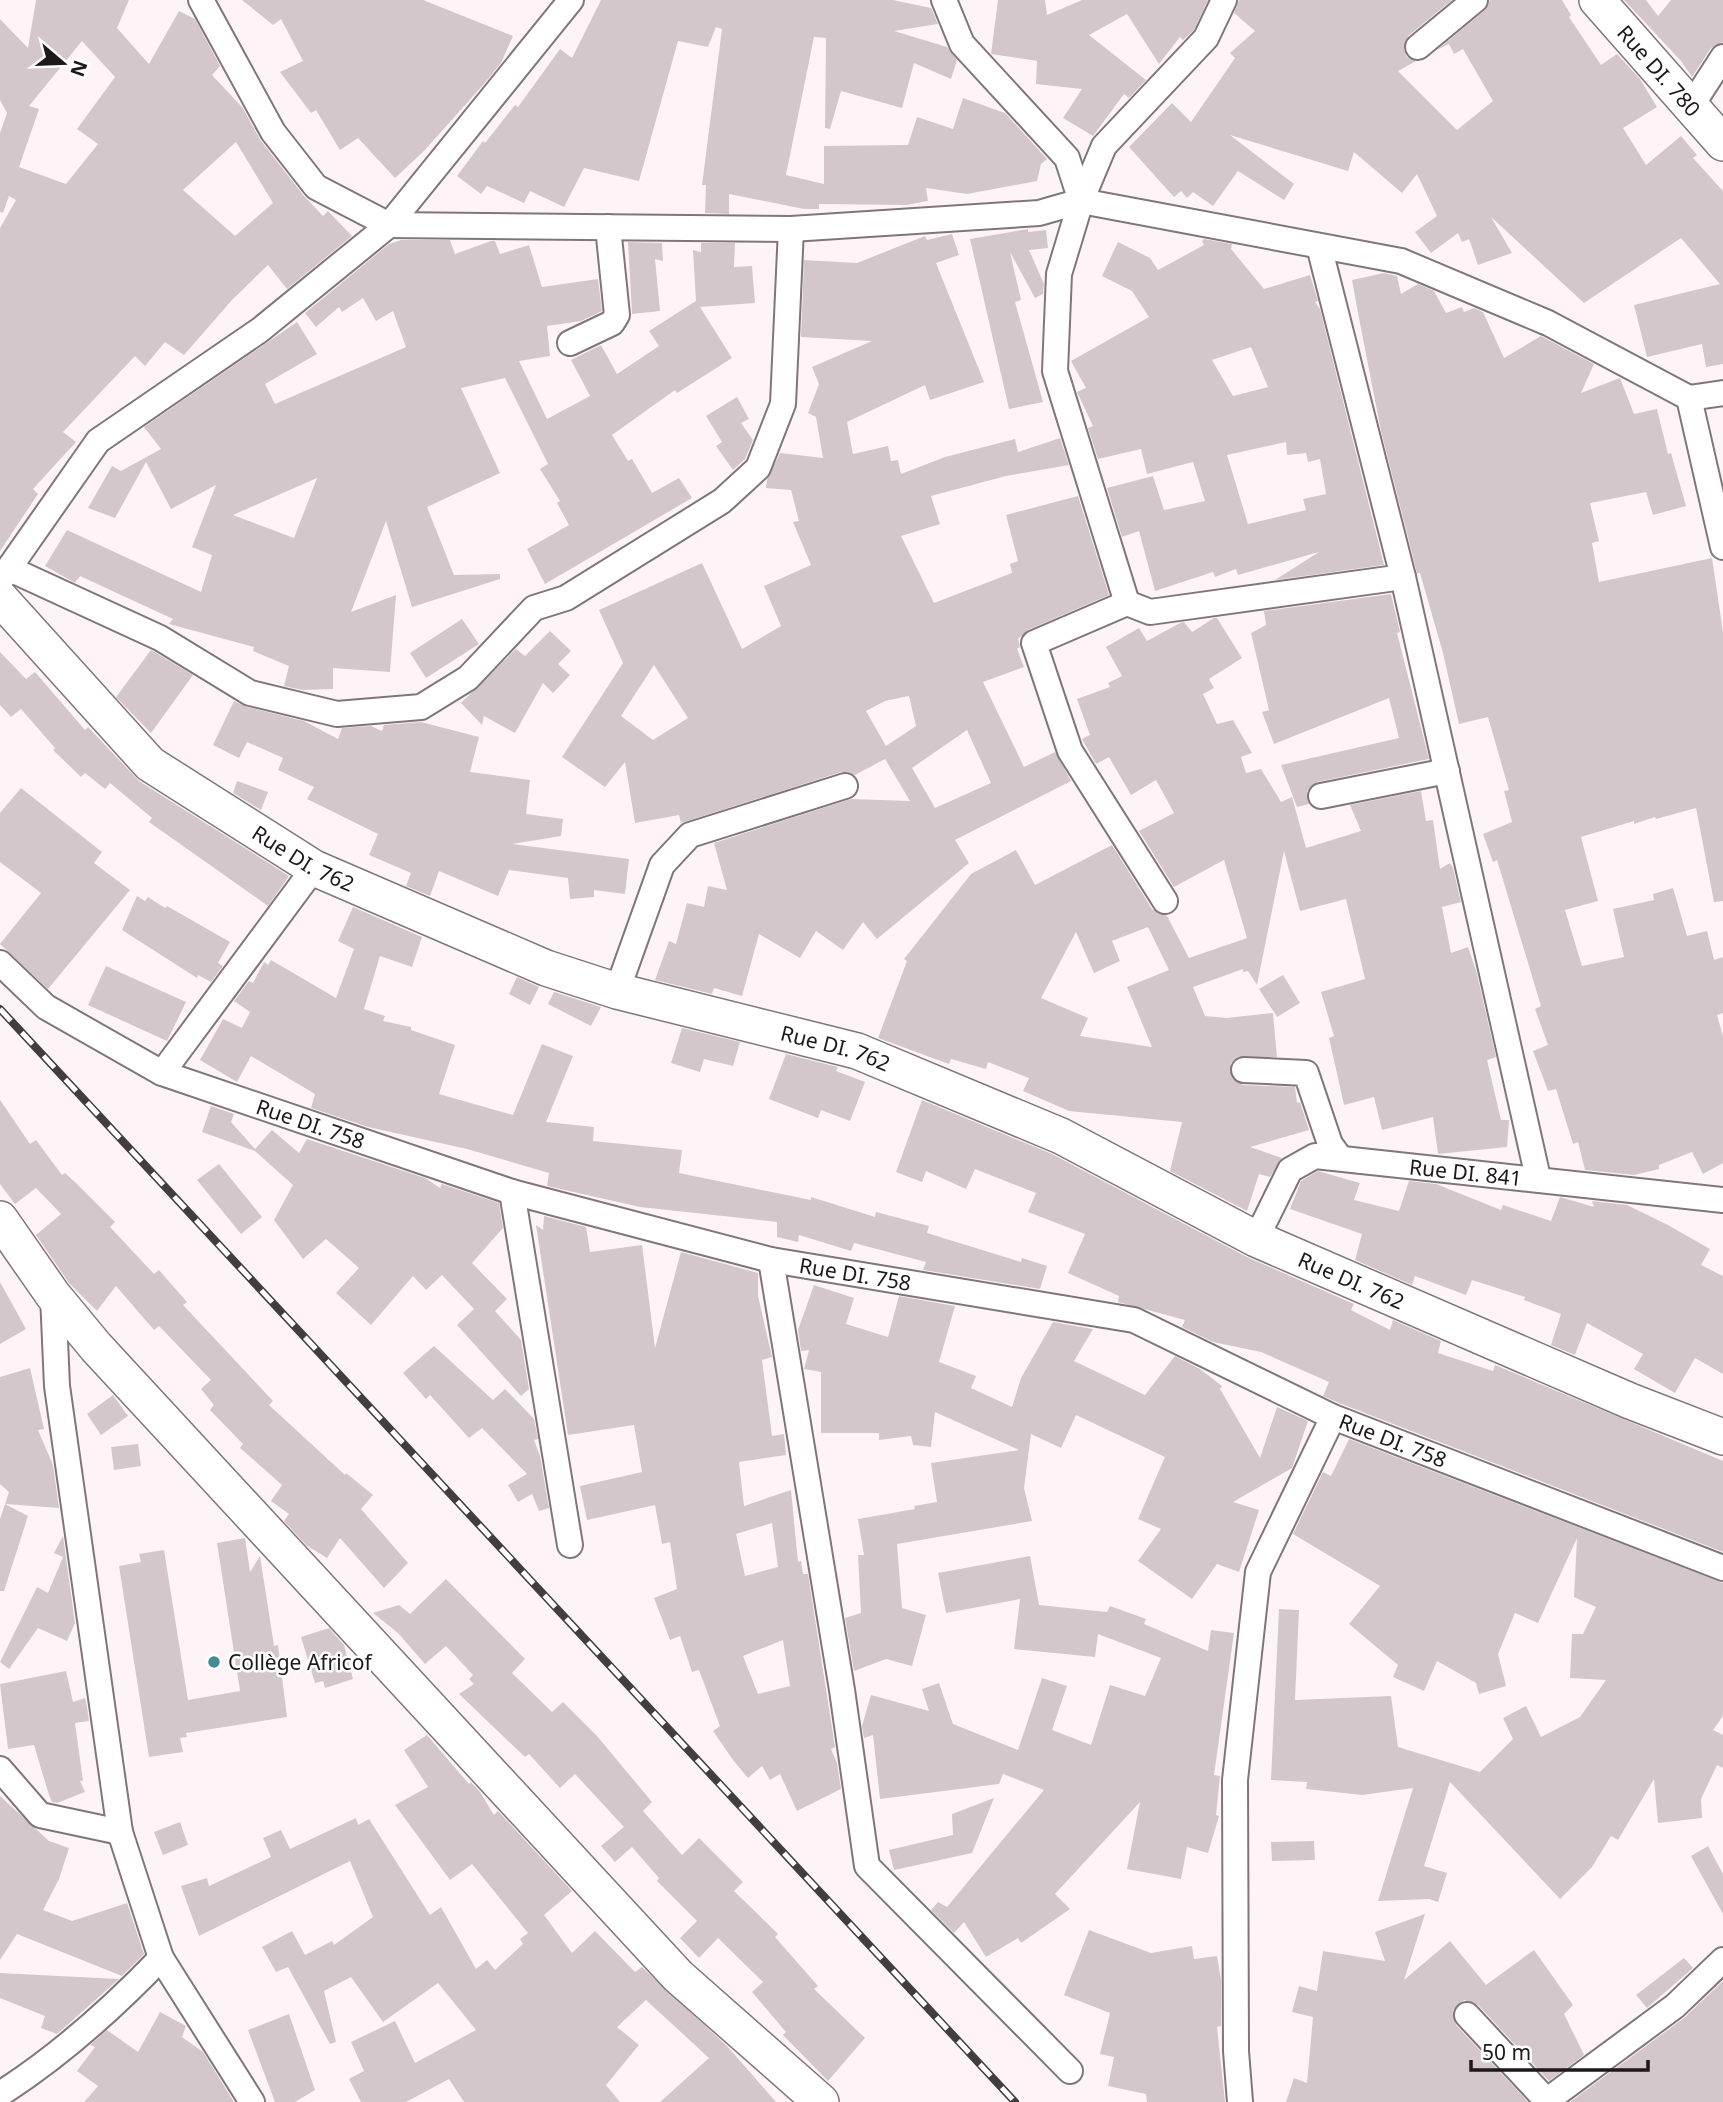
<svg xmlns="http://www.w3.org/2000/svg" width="1723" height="2102" font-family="'Noto Sans',sans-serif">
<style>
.building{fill:#d3c7cb;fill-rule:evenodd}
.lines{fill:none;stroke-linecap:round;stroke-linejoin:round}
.street-casing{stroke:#807679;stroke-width:28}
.secondary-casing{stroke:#807679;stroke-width:38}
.street{stroke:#fff;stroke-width:24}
.secondary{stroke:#fff;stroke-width:35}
.rail-casing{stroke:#423d3e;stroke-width:8}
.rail{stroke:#fff;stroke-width:5;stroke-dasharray:16;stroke-linecap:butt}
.poi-dot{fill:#438a92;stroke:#fff;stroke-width:2.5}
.labels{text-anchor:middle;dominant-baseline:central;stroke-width:5;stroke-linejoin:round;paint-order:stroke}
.street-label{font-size:21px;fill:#1d191a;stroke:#fff}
.poi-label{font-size:21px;fill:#1d191a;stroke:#fff;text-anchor:start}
</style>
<rect width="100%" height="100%" fill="#fef4f7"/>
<path class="building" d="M36,0H129L117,28L149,64L179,11L195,19L220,66L212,75L242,107L261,141L304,196L323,216L328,211L352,236L287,289L268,265L232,300L184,355L165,342L145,366L135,356L63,432L76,442L33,489L38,494L0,551V228L16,200L9,196L3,213L0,212V133L7,113L0,100V19L28,48ZM82,41L115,77L77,129L98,144L66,184L19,167L39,109L29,106ZM236,142L273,203L235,236L183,190Z
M242,0H423L513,36L501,63L483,85L424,151L395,178L358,138L340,150L316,110L311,113L280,72L303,61L281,19L273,25Z
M601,0H893L931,8L938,24L894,31L947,47L957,60L951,79L914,63L902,108L841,91L830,129L825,128L826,38L814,37L786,175L824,184V146L908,145L917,117L953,129L963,98L1005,113L1047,159L1041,164L1037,181L967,194L926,188L928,201L906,205L819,204V209H804L729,194V214L705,213L706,185H702L722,29L716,27L708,47L678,41L639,181L584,168L564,207L530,191L524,203L487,186L481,194L457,176L483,141L485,143L515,105L518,107L560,49L572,58Z
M998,0H1045L1047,15L1082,0H1208L1194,30L1183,40L1180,37L1159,64L1127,14L1089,35L1146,80L1129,98L1124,94L1093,136L1063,118L1082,89L1036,84L1037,61L991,54Z
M1239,0H1452L1408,36L1404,50L1407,57L1416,61L1398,71L1457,130L1493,101L1463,49L1454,54L1449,44L1437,50L1484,11L1490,0H1562L1571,15L1569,17L1601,65L1617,54L1640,79L1657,107L1623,128L1646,165L1681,136L1697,155L1693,158L1723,191V364L1706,367L1702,344L1647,357L1634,305L1720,284L1681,238L1584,303L1491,217L1512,253L1478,265L1469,239L1462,242L1458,233L1431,253L1415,232L1437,216L1417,174L1402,193L1354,152L1348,171L1230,135L1294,184L1284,200L1238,171L1213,206L1193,192L1187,198L1181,191L1174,197L1129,147L1172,103L1191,122L1235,58L1230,53L1255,31L1234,13Z
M1624,0H1646L1658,16L1671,0H1723V42L1711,48L1692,77L1681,61Z
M1028,229V232L1046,230L1048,248L1029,250L1044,284L1043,294L1035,298L1010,252L1021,300L1015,302L1043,402L1009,409L970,239Z
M952,234L959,255L936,263L984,382L930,400L925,385L847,422L853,454L888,446L891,461L898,460L901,474L945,457L1015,439L1018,452L1060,438L1069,465L1006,476L931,496L940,524L901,536L934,603L1012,573L1010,564L1018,561L1006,515L1078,496L1109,595L1028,630L1018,639L1020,647L1017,649L1024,667L983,682L1024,767L1055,752L1071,781L955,840L969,863L877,939L863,922L843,950L816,931L800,958L759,934L742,996L714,988L712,994L655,980L669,941L676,944L687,903L704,907L708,886L727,890L714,843L851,799L910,801L885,759L855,775L841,772L681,823L679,815L635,823L625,762L605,787L562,757L623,663L599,610L702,563L742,649L781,626L764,586L811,565L793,522L799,521L791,490L766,488L767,480L780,453L823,458L816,417L808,413L819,384L812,367L872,341L801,337L804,260L857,263L925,236L927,240ZM654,665L688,718L653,740L621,716ZM909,696L916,726L886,746L866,711L885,701ZM967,730L991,783L935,808L912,768Z
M1204,239L1232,244L1231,249L1264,289L1310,275L1318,301L1315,302L1320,309L1384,565L1275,580L1319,552L1238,575L1236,569L1215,577L1213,572L1155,591L1139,531L1122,537L1107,488L1153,476L1164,510L1205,501L1193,462L1147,474L1141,449L1098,459L1088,428L1093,426L1077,392L1086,388L1071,361L1149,317L1132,291L1102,276L1118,242L1150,258L1158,270L1204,245L1202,241ZM1251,347L1268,387L1233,396L1212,360ZM1286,442L1287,455L1306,453L1308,462L1320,459L1326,494L1303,499L1306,510L1248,524L1227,455Z
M401,240H450L455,254L491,241H495L500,254L529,245L542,287L598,279L602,311L581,321L547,326L550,356L519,361L547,419L590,396L571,360L601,345L617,374L659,346L649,331L696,301L693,250L701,252V243H735L734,267L752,266L755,303L700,307L732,358L677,393L675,390L612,435L628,461L632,459L652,493L679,478L692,498L545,584L527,549L569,525L557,503L560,501L540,469L548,464L505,378L461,388L500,473L427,507L454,575L500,574V579L412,607L386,521L351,612L396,595L390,672L333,668V689L302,690L284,686L289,666L253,651L254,647L169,624L173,619L80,576L75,583L45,566L67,530L201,592L212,555L192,547L216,485L171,509L146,462L115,518L88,508L112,466L121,471L161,449L144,427L297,322L317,354L265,384L275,404L406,347L393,311L376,321L363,298L342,312L339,307L316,327L305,313L389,244ZM317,478L294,538L233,515Z
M628,242L662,243L663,261L655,259L660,311L632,314Z
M1384,273L1397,276L1401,294L1418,284L1434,291L1446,313L1462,307L1464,312L1474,308L1483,312L1504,358L1541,336L1594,364L1581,393L1620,378L1634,414L1657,409L1668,454L1671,453L1686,506L1653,515L1646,492L1590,503L1599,541L1592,543L1599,582L1712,558L1723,632V901L1714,902L1696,808L1656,819L1655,817L1634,824V821L1581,837L1598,901L1565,910L1582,966L1624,957L1613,909L1654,900L1653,894L1673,888L1687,936L1707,931L1714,960L1723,957V1013L1717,1015L1723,1036V1163L1703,1174L1692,1152L1659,1165V1169L1634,1175L1585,1170L1578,1142L1573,1144L1556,1089L1548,1091L1533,1051L1548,1045L1535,1009L1541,1006L1497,860L1493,862L1483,834L1512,822L1504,791L1509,790L1488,717L1459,724L1443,653L1420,573H1417L1381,431L1358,313L1352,280Z
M737,397L749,419L741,423L753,440L745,459L733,470L716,446L722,442L706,416Z
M1391,594L1400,632L1397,633L1429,759L1317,782L1307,791L1309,804L1297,807L1281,765L1399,738L1389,698L1274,744L1262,712L1269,710L1251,633L1266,625L1264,611Z
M1214,618H1217L1242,658L1209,679L1214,688L1203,694L1217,724L1233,720L1252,753L1241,757L1246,773L1261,769L1281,802L1292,797L1306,848L1361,831L1350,805L1421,791L1426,821L1433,820L1440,869L1450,863L1453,868L1461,902L1442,907L1451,953L1468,947L1476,970L1496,1057L1487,1060L1501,1120H1509L1507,1147L1438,1154L1433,1117L1382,1130L1374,1097L1344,1105L1329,1038L1334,1036L1321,992L1365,979L1346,899L1300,911L1284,851L1257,985L1248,971L1243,972V969L1193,987L1205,1016L1227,1018L1273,1013L1277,1057H1238L1231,1063V1076L1243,1085L1295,1087L1297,1103L1300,1102L1309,1130L1250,1147L1282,1158L1270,1177L1259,1174L1247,1211L1170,1171L1182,1122L1069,1111L1023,1091L1029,1078L988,1062L986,1069L951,1059L949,1064L878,1038L907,961L904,959L971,874L1016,850L1035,885L1112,845L1152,909L1167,916L1189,958L1247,938L1224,860L1174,887L1139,831L1174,813L1156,780L1131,795L1109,757L1096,764L1082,739L1090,735L1077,699L1110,687L1108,683L1122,676L1106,647L1139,628L1147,641L1180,623L1184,622L1192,632ZM1148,927L1169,970L1127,987L1152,1047L1080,1036L1088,1018L1041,998L1076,932L1094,973L1120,961L1112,941Z
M462,619L479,644L426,678L410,653Z
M550,631L571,651L558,664L570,675L553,693L543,683L515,733L484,716L482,725L461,703L516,649L525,656Z
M151,650L193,675L151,733L116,697Z
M0,652L26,679L35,672L85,730L88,727L139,781L289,876L268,906L149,822L152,818L110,783L105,789L85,773L81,777L53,750L55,748L21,709L11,717L0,705Z
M234,701L247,707L304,721L338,739L342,728L371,726L382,731L384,725L421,722L479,737L470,772L530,780L526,814L563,819L561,836L512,844L629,859L625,894L594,890V897L570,899L568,878L509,870L498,896L439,871L430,896L406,886L411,873L369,855L378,834L307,799L314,787L278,770L283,758L247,742L239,758L213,745Z
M237,781L268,792L261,810L233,793Z
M21,788L102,852L94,863L130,890L48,989L0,944L41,893L0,862V813Z
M137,896L145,901L148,897L165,908L167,906L230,942L218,963L223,966L211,982L198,975L197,978L122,930Z
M353,907L422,937L412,967L380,956L364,1009L385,1016L383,1021L411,1027V1030L455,1045L439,1094L513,1115L542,1044L573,1056L546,1122L594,1127L593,1141L682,1150L679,1173L811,1200V1197L875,1217L876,1212L929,1226L927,1233L1021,1262L1022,1258L1047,1266L1040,1289L923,1270L926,1262L854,1243L851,1251L799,1235L798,1242L777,1237V1222L640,1207L547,1186L549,1173L467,1149L368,1127L311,1108L315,1094L251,1056L237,1082L200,1060L223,1019L242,1028L250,1012L234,1001L249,981L253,983L264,962L268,965L271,960L336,998L354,949L338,941Z
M106,966L186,1002L167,1041L88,1005Z
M1283,975L1300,1003L1277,1017L1259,989Z
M517,977L539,987L530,1005L509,994Z
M554,992L601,1007L591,1026L548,1004Z
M682,1028L740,1042L733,1066L704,1059L700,1072L671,1063Z
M786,1054L838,1067L836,1071L865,1082L850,1121L821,1110L818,1118L769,1099Z
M0,1100L30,1144L36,1140L62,1175L65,1173L75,1182L115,1222L110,1227L154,1274L159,1270L187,1302L183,1305L273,1401L269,1405L345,1475L346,1473L373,1495L361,1509L408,1563L384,1588L340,1538L327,1558L306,1545L284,1521L289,1514L271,1501L282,1485L240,1448L243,1444L210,1410L214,1405L201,1389L211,1380L159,1326L154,1330L116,1286L97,1311L69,1283L36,1235L61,1214L36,1188L15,1204L0,1184Z
M922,1100L1052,1154L1247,1257L1354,1304L1351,1310L1390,1330L1393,1320L1441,1341L1438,1353L1493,1371L1495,1365L1723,1461V1552L1339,1403L1323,1396L1329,1382L1261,1352L1213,1342L1182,1327L1185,1320L1118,1302L1119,1296L1068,1273L1085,1234L1028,1212L1036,1193L975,1169L966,1189L926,1171L922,1182L896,1172Z
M211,1106L234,1114L231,1122L255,1149L272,1130L299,1153L307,1139L425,1178L440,1188L442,1184L499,1203L503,1228L472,1263L507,1299L495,1311L521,1340L529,1389L521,1396L457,1325L474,1309L442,1275L426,1290L413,1276L371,1325L336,1293L359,1268L326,1239L303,1259L274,1220L293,1185L255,1151L202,1132Z
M219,1164L262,1217L241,1234L197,1180Z
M1318,1171L1360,1183L1354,1200L1399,1211L1409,1181L1436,1184L1501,1210L1503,1205L1551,1221L1560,1197L1594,1207L1592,1201L1627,1205L1668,1225L1710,1249L1701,1265L1723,1276V1374L1695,1358L1675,1393L1634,1369L1643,1354L1587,1323L1575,1355L1551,1345L1561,1314L1524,1300L1525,1297L1472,1280L1466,1295L1415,1276L1412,1285L1355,1260L1362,1234L1290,1209L1301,1181Z
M544,1216L586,1227L590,1252L642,1245L655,1348L681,1252L758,1273V1296L772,1357L762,1360L772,1436L784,1434L786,1455L739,1462L744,1506L791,1490L798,1562L801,1561L803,1574H808L835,1747L831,1749L837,1763L841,1789L797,1811L780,1774L770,1780L762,1766L748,1778L733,1760L713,1731L720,1726L699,1670L692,1672L680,1636L670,1640L654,1598L677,1589L670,1542L662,1544L655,1505L587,1520L580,1486L642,1472L634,1425L568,1435L536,1225L543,1230ZM772,1523L778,1567L745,1576L736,1534ZM783,1640L790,1686L758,1694L743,1656Z
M0,1282L26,1329L0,1344Z
M814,1285L854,1298L846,1324L888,1337L899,1296L955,1306L939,1362L976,1376L971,1388L1012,1407L1021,1378L1053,1322L1093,1329L1074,1361L1145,1395L1175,1356L1200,1369L1222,1386L1220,1389L1260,1458L1277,1407L1308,1421L1292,1468L1233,1502L1259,1510L1239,1572L1217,1564L1192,1599L1138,1561L1161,1529L1138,1519L1165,1457L1076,1415L1061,1448L1031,1434L1024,1488L1032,1521L897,1544L902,1608L926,1615L912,1666L886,1659L854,1671L845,1618L861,1613L858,1555H864L858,1519L915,1509L914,1506L937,1502L931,1463L1019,1450L935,1412L931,1447L913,1445L911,1436L879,1440V1433H821V1372L804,1369L809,1350L801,1351L798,1330Z
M434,1346L493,1400L505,1389L534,1419L538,1439L534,1440L540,1456L549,1508L539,1511L532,1494L518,1502L508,1485L527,1474L482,1428L469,1438L430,1395L426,1399L403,1373Z
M30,1368L44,1429L38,1430L53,1465L59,1508L5,1504L9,1492L0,1484V1377Z
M113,1395L128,1416L101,1435L87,1414Z
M1349,1439L1723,1583V1716L1713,1730L1723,1735V1768L1717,1765L1701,1799L1702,1818L1658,1823L1654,1779L1618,1840L1611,1836L1592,1867L1560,1899L1450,1782L1424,1866L1447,1873L1438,1902L1429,1899L1378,1901L1413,1788L1362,1795L1306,1789L1307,1782L1271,1780L1279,1609L1299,1610L1295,1700L1391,1696L1398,1747L1480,1772L1513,1739L1503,1718L1526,1706L1541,1737L1580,1717L1606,1680L1570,1678L1572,1634H1583L1596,1607L1574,1597L1577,1538L1538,1623L1515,1613L1498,1654L1506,1686L1479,1694L1476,1683L1437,1661L1424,1691L1393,1677L1398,1665L1349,1624L1380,1586L1293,1534L1323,1472L1331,1476Z
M138,1444L141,1466L114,1470L111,1447Z
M5,1504L28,1516L4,1591H0V1519Z
M63,1536L75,1623L67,1641L38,1628L9,1669L0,1662L37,1587L48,1593L63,1557L54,1553Z
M245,1538L250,1572L260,1556L274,1646L278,1645L287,1717L186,1733L187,1737L180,1738L183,1752L149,1757L119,1566L141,1562L139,1554L164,1550L188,1700L240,1691L217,1543Z
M1030,1556L1039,1605L1107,1612L1110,1606L1146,1619L1144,1624L1208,1651L1211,1630L1234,1633L1214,1775L1220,1776L1216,1815L1219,1816L1208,1853L1187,1847L1181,1879L1127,1869L1140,1802L1055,1894L1070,1909L1021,1943L1018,1938L986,1957L964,1922L954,1933L931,1910L938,1902L947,1907L1044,1790L1003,1774L999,1784L880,1799L873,1735L864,1738L862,1726L871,1695L929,1711L922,1689L939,1683L953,1724L1018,1750L1042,1678L1067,1686L1052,1730L1091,1745L1110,1685L1145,1696L1161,1658L1098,1634L1095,1657L1014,1649L1020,1599L946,1613L938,1573Z
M446,1579L525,1659L512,1673L552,1712L563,1702L597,1736L652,1802L643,1811L682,1855L699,1838L743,1882L734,1891L778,1934L775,1937L818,1986L814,1989L865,2038L828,2081L783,2035L786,2032L752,1992L763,1982L718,1938L699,1958L680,1938L697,1921L657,1881L659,1878L632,1847L615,1862L601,1846L624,1827L575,1774L560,1788L529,1754L525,1757L459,1694L474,1684L469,1679L473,1675L446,1646L425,1664L398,1633L373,1613L399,1605L410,1614Z
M329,1628L344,1645L353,1679L325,1688L323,1681L315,1683L301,1637Z
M66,1671L73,1702L85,1698L87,1707L89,1721L75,1723L83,1781H80L85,1792L57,1803L52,1802L49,1795L34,1745L8,1749L0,1684Z
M427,1735L469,1784L471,1782L480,1792L494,1815L498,1811L572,1891L544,1915L572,1953L595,1931L635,1972L642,1967L727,2046L776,2102H660L709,2058L646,2000L617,2027L639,2045L606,2085L620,2102H464L449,2079L406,2102H361L349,2079L364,2071L351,2042L395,2021L415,2063L476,2030L438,1983L383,2022L351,1977L324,1991L336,2042L330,2044L288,1967L276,1972L262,1947L292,1931L305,1955L332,1941L334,1945L373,1917L350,1861L199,1936L181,1886L207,1878L209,1886L271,1857L263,1838L281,1830L290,1849L356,1818L358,1825L369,1819L430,1915L441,1907L476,1969L487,1960L495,1970L523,1944L520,1939L528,1933L472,1864L450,1880L395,1805L428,1787L404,1750Z
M0,1796L49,1841L69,1848L59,1879L43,1910L72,1921L127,1903L144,1954L122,1976L17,1934L0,1960Z
M994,1798L972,1853L894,1870L889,1850L953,1835L952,1814Z
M180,1822L188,1845L163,1855L154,1832Z
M1314,1841L1315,1860L1272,1861L1271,1842Z
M1708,1846L1723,1874V1914L1691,1856Z
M1425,1914L1404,1980L1450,1941L1486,1985L1534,1950L1573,2005L1564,2014L1584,2055L1549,2081L1478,2005L1464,2000L1453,2010L1456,2025L1528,2102H1286L1294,2078L1307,2083L1313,2017L1292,2012L1299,1986L1317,1991L1323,1951L1385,1961L1375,1932Z
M1089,1930L1151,1953L1192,1946L1194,1959L1217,1956L1221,1980V2026L1217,2027L1225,2102H1147L1146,2094L1108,2086L1114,2057L1100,2054L1110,2013L1064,1995Z
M1684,1958L1693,1968L1647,2008L1636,1995Z
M0,1973L119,1979L57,2034L41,2028L45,2016L0,1998Z
M1723,1981V2102H1570L1684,2018Z
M160,2012L186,2026L182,2037L203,2052L234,2102H84L98,2086L77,2071L95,2047L90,2045L107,2030L138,2052Z
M289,2014L315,2090L295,2102H275L248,2030Z"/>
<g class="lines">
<g class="street-casing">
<g id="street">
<path d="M201,0L273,132L316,187L389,225L791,229L1039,213L1081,201L1401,261L1548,323L1689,398L1723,547"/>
<path d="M944,0L962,44L1067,158L1081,201"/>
<path d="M1224,0L1206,38L1104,146L1081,201L1059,274L1055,371L1127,603L1150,612L1403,577"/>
<path d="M1418,47L1475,0"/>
<path d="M1690,108L1723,57"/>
<path d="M1319,246L1403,577L1538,1178"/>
<path d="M570,343L612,323L617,315L608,227"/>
<path d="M1689,398L1723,393"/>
<path d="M10,569L160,638L250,693L337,714L421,707L468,678L534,608L566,598L722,501L758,468L783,404L791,229"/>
<path d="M0,581L98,441L260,330L389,225L571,0"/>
<path d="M1127,603L1034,643L1070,751L1165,901"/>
<path d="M1321,796L1447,771"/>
<path id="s1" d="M0,963L46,1007L162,1073L512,1192L771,1260L1134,1320L1333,1417L1723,1568"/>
<path d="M617,991L662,865L690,835L845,786"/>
<path d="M1244,1070L1306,1073L1330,1144L1340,1158"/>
<path d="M162,1073L314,868"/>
<path d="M512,1192L570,1545"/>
<path id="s2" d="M1256,1239L1290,1170L1315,1156L1723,1200"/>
<path d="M771,1260L842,1690L867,1866L1070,2071"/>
<path d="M53,1295L57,1386L120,1832L161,1958L252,2102"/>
<path d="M0,1769L40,1815L120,1832"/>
<path d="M1467,2015L1547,2101"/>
<path d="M0,2094C58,2057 113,2008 161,1958"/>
<path d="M1240,2102L1236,2051L1235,1780L1258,1572L1333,1417"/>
<path d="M1545,2102L1675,2006L1723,1960"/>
</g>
</g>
<g class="secondary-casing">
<g id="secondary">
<path id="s3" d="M1597,0L1723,143"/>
<path id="s4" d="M0,598L150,764L314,868L546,968L617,991L857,1051L1061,1136L1256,1239L1630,1401L1723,1437"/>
<path d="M0,1219L53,1295L96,1347L678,1976L821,2102"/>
</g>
</g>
<use href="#street" class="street"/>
<use href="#secondary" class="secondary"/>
<g class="rail-casing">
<path id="rail" d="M0,1009L1015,2102"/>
</g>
<use href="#rail" class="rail"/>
</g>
<circle class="poi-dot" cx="214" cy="1662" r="7"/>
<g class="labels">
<g class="street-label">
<text stroke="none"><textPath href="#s3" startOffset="94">Rue DI. 780</textPath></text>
<text stroke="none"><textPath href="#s4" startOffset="404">Rue DI. 762</textPath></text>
<text stroke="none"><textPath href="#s4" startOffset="971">Rue DI. 762</textPath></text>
<text stroke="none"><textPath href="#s1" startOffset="354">Rue DI. 758</textPath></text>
<text stroke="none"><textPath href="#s2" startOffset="257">Rue DI. 841</textPath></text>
<text stroke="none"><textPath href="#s1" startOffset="920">Rue DI. 758</textPath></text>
<text stroke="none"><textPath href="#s4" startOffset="1538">Rue DI. 762</textPath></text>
<text stroke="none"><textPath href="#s1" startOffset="1488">Rue DI. 758</textPath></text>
</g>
<g class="poi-label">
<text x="228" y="1662">Collège Africof</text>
</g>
</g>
<g transform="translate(63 63) rotate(109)" stroke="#ffffff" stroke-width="5" paint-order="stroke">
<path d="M0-5L12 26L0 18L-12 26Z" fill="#1d191a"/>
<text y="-10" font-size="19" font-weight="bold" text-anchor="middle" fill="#1d191a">N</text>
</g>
<path d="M1471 2060v10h177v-10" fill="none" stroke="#1d191a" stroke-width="3.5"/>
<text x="1482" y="2060" font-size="21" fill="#1d191a" stroke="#ffffff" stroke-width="5" paint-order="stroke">50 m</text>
</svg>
